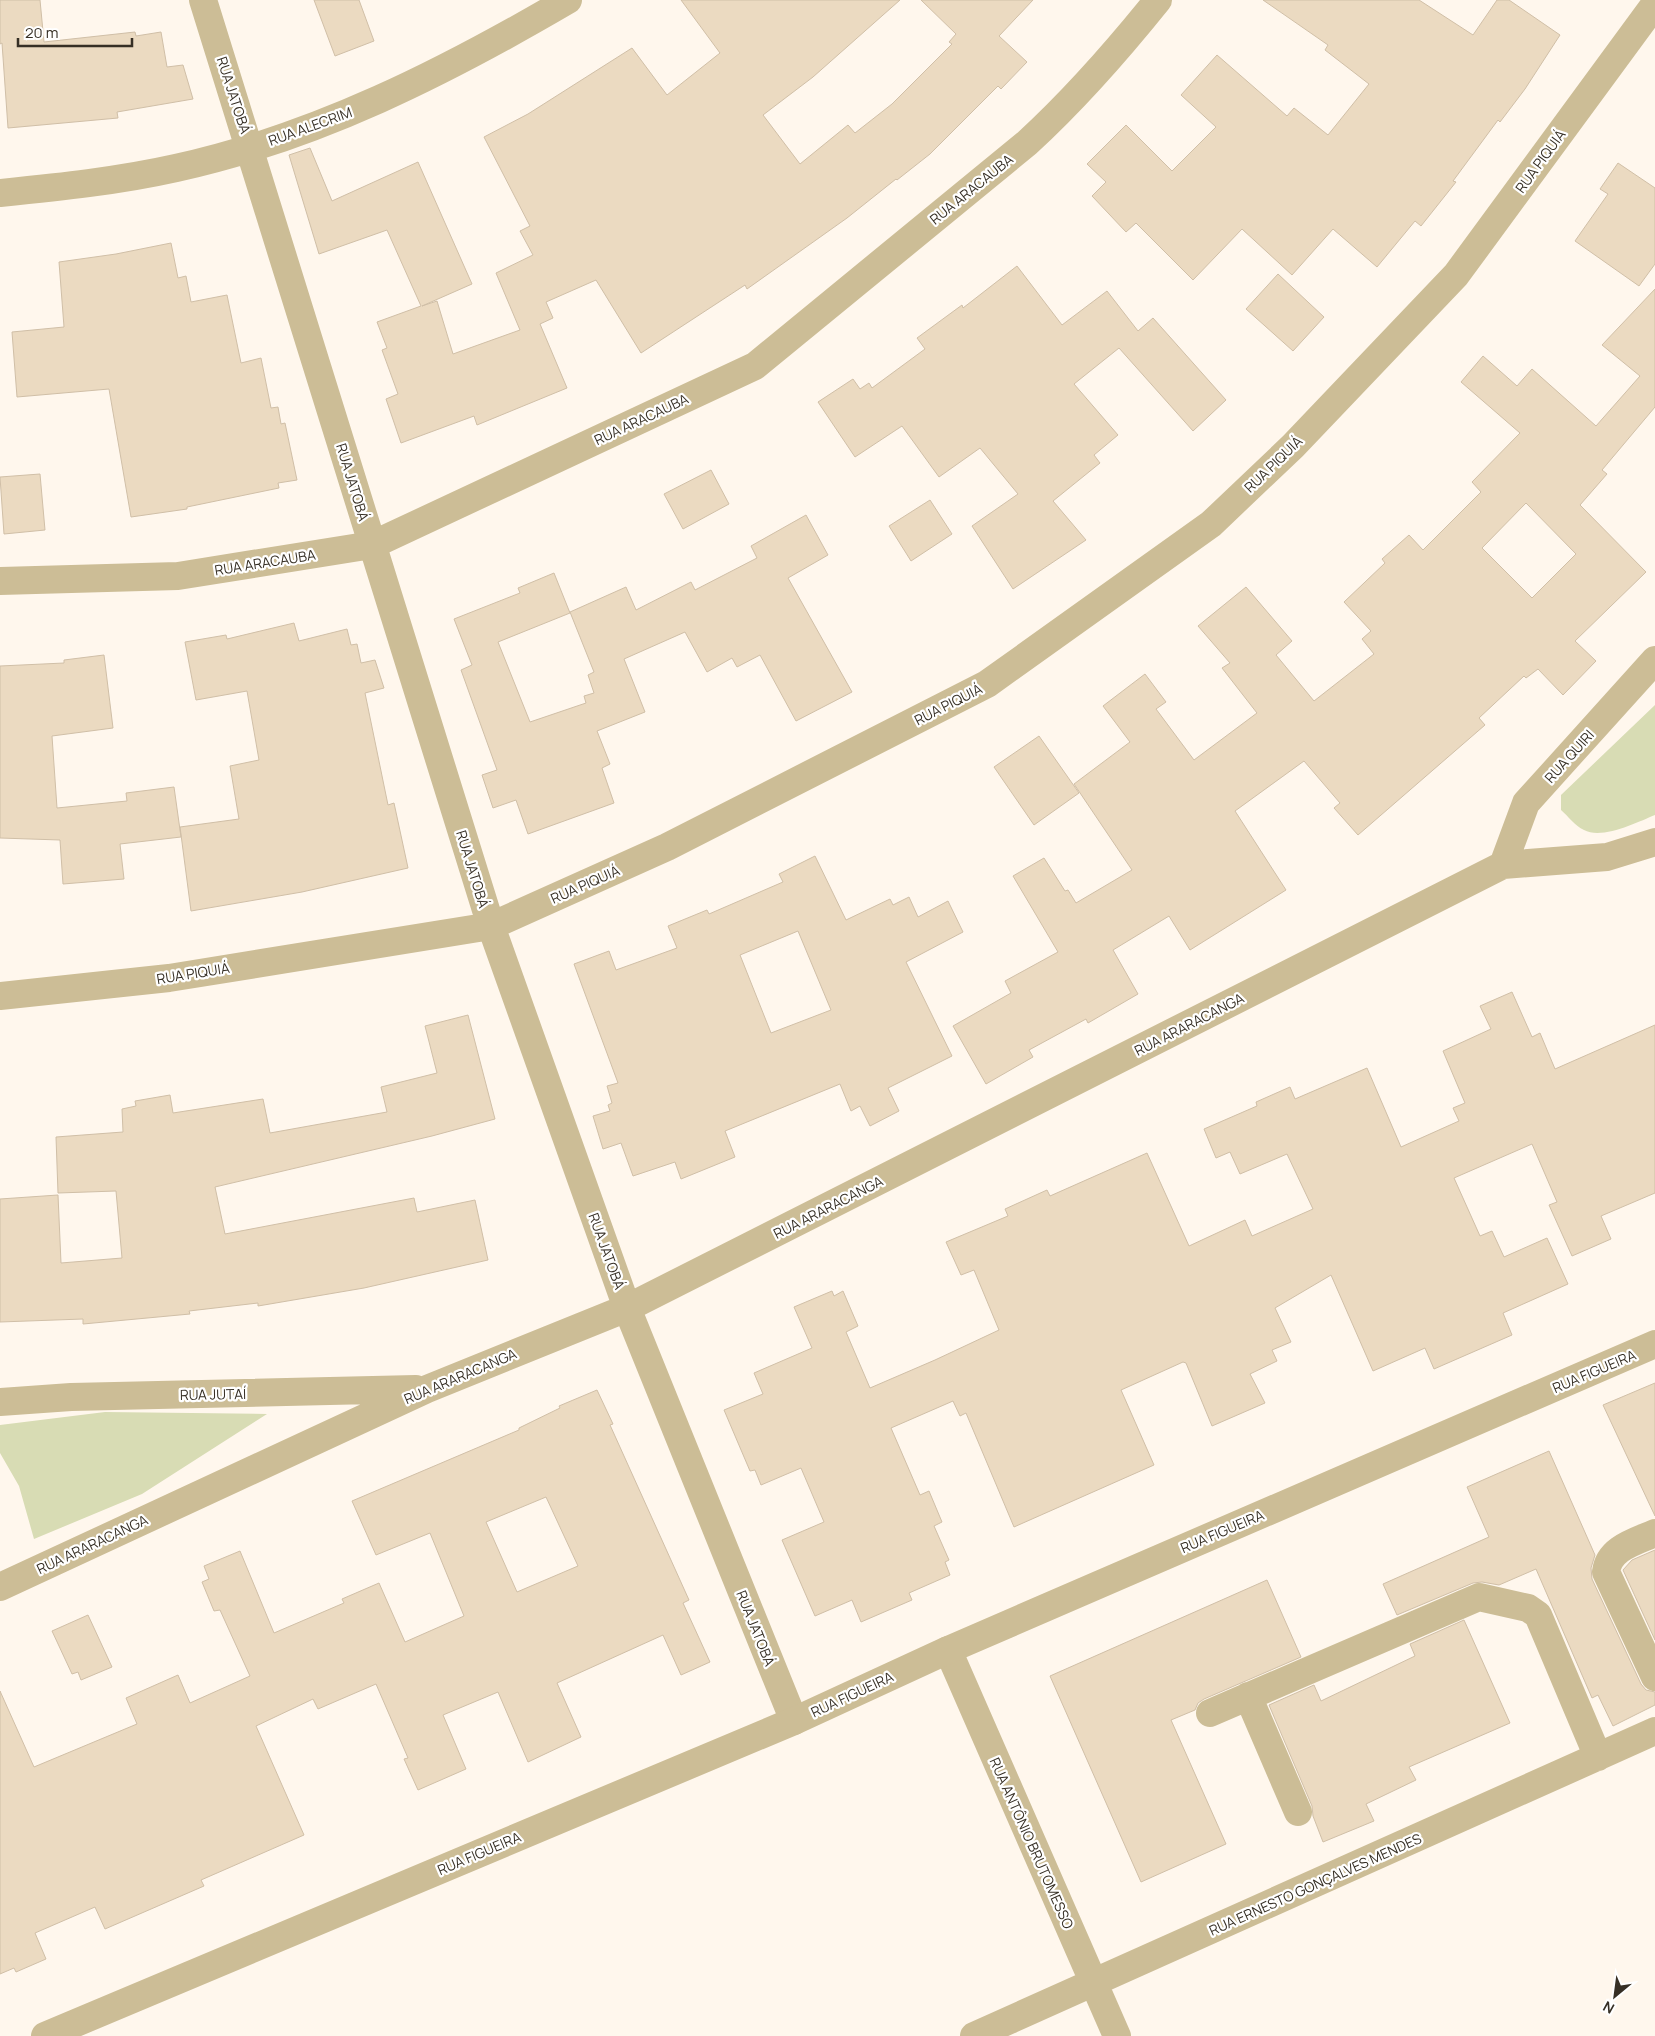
<svg xmlns="http://www.w3.org/2000/svg" width="1655" height="2036" font-family="Manrope,sans-serif">
<style>
.green{fill:#d8dcb4}
.building{fill:#ebdac1;stroke:#d0bfa7;fill-rule:evenodd}
.lines{fill:none;stroke-linecap:round;stroke-linejoin:round}
.minor{stroke:#ccbd96;stroke-width:28}
.tertiary{stroke:#ccbd96;stroke-width:28}
.labels{text-anchor:middle;dominant-baseline:central;stroke-width:4.5;stroke-linejoin:round;paint-order:stroke}
.street-label{font-size:14px;fill:#362f25;stroke:#fff}
</style>
<rect width="100%" height="100%" fill="#fff7ed"/>
<path class="green" d="M1655,705V815C1638,822 1602,840 1584,830C1575,826 1568,816 1561,810V795Z
M105,1412L267,1414L142,1494L34,1539L19,1486L0,1453V1425Z"/>
<path class="building" d="M0,0H40L44,42L135,32L136,36L161,32L167,67L183,65L193,99L117,112L118,118L8,128L2,43L0,44Z
M314,0H359L374,41L335,56Z
M681,0H900L813,77L763,115L800,164L848,125L855,133L892,104L952,44L949,42L956,34L921,0H1033L999,36L1027,62L1001,89L998,86L930,154L897,180L896,179L847,218L747,289L745,285L641,353L596,280L546,302L553,318L540,324L567,388L477,425L474,416L401,443L386,399L398,394L382,350L387,348L377,322L421,306L387,230L319,254L289,155L310,148L332,201L418,162L472,284L422,306L437,301L453,354L520,330L496,273L533,255L520,231L530,226L484,137L528,114L632,48L667,95L720,53Z
M1263,0H1419L1473,35L1497,0H1509L1560,35L1525,89L1500,122L1498,120L1453,181L1456,182L1421,226L1415,221L1377,267L1333,229L1292,275L1242,229L1193,280L1136,223L1126,232L1092,196L1106,182L1087,164L1126,125L1172,171L1216,127L1181,95L1217,55L1287,116L1294,108L1328,135L1369,84L1325,50L1328,45Z
M1618,163L1655,188V264L1639,286L1575,241L1608,194L1600,189Z
M171,243L178,278L186,276L191,302L227,295L241,363L261,358L271,408L278,407L281,424L285,423L297,480L278,483L279,488L187,507V509L131,517L109,389L17,397L12,332L64,327L59,262L116,254Z
M1017,266L1062,325L1107,291L1138,331L1153,318L1226,400L1193,431L1119,348L1074,384L1118,435L1094,455L1100,463L1053,501L1086,540L1013,589L972,526L1018,494L980,448L939,477L902,426L855,457L818,402L853,379L860,389L869,383L872,388L925,349L917,338L962,305L963,308Z
M1278,274L1324,317L1293,351L1246,309Z
M1655,289V407L1602,470L1607,474L1580,505L1646,572L1575,641L1596,661L1563,695L1538,669L1526,678L1524,676L1479,718L1485,725L1358,835L1334,808L1340,803L1304,761L1235,811L1286,890L1190,950L1169,916L1113,950L1138,994L1088,1023L1086,1019L1029,1050L1033,1057L986,1084L953,1026L1011,993L1005,981L1058,952L1013,876L1044,858L1065,891L1068,890L1076,903L1132,870L1074,784L1130,742L1103,706L1145,674L1166,702L1156,709L1194,760L1257,713L1222,668L1230,663L1198,626L1246,587L1292,641L1276,655L1314,701L1374,654L1362,639L1371,631L1344,602L1385,563L1382,559L1409,535L1423,550L1481,492L1472,482L1520,433L1461,382L1483,356L1517,386L1532,369L1596,426L1640,376L1602,345ZM1526,503L1576,554L1532,598L1482,548Z
M711,470L729,504L683,529L664,494Z
M40,474L45,530L4,534L0,477Z
M930,500L952,534L911,561L889,526Z
M806,515L828,555L788,578L852,692L796,721L760,655L737,667L732,658L707,672L685,632L624,659L645,712L597,731L610,764L602,768L614,803L528,834L516,800L493,808L482,775L497,770L461,670L472,665L454,619L520,593L518,588L554,573L570,613L498,642L530,722L586,703L584,696L594,693L588,675L594,672L570,612L626,587L636,610L691,582L695,590L757,558L751,546Z
M294,623L299,641L347,629L351,645L357,644L361,663L375,660L384,688L365,693L388,805L394,803L408,868L302,892L191,911L180,827L239,819L230,766L259,760L247,691L196,700L185,642L226,635L227,639Z
M104,655L113,728L52,736L57,808L127,801L126,793L174,787L181,837L120,844L124,879L63,884L60,840L0,838V666L64,663V660Z
M1039,736L1079,793L1034,825L994,767Z
M815,856L846,920L890,899L893,905L909,897L918,917L948,901L963,932L906,962L952,1056L888,1088L899,1111L870,1126L860,1106L851,1111L840,1084L725,1131L735,1157L681,1179L675,1162L633,1176L621,1143L603,1149L593,1116L610,1111L608,1105L612,1103L607,1086L618,1083L574,964L609,951L616,970L677,948L668,926L707,910L709,914L783,882L779,874ZM798,931L831,1010L771,1033L740,955Z
M1512,992L1532,1037L1540,1033L1555,1069L1655,1025V1193L1601,1216L1611,1239L1572,1256L1549,1205L1557,1202L1532,1144L1454,1178L1480,1236L1492,1231L1504,1257L1547,1238L1568,1284L1503,1313L1512,1335L1434,1369L1425,1348L1373,1371L1331,1275L1275,1308L1291,1342L1272,1350L1277,1361L1250,1374L1265,1403L1212,1426L1186,1363L1183,1362L1121,1390L1154,1465L1014,1527L966,1413L960,1416L953,1401L891,1428L920,1495L929,1491L942,1522L934,1526L949,1560L945,1562L950,1575L909,1593L912,1600L861,1622L852,1600L815,1616L782,1540L824,1522L801,1468L761,1485L755,1470L750,1471L724,1410L763,1394L754,1373L812,1348L794,1307L832,1291L834,1296L843,1291L858,1326L846,1332L870,1388L935,1360L999,1330L974,1270L961,1275L946,1242L1008,1216L1005,1209L1047,1190L1050,1196L1147,1153L1189,1246L1245,1220L1252,1236L1313,1209L1287,1154L1240,1174L1230,1152L1216,1158L1204,1129L1257,1106L1256,1102L1290,1087L1295,1099L1367,1068L1401,1147L1459,1121L1453,1108L1465,1103L1443,1051L1491,1029L1480,1006Z
M468,1015L495,1119L432,1136L215,1187L225,1234L414,1198L417,1212L475,1200L488,1260L364,1288L258,1306V1303L189,1311L190,1314L83,1324V1319L0,1322V1199L58,1195L61,1263L122,1258L116,1191L58,1193L56,1137L123,1132L122,1109L136,1106L135,1101L170,1095L173,1113L263,1099L270,1133L387,1112L381,1087L437,1073L425,1026Z
M1655,1383V1516L1603,1405Z
M597,1390L613,1424L610,1425L689,1600L683,1603L710,1662L681,1675L663,1635L557,1683L581,1737L528,1762L498,1692L443,1715L466,1769L418,1790L404,1759L408,1758L376,1684L318,1709L313,1699L256,1726L304,1835L201,1880L204,1886L105,1929L95,1907L35,1933L46,1959L16,1972L14,1968L0,1974V1691L34,1767L137,1724L126,1698L178,1675L190,1703L250,1676L220,1610L214,1611L202,1582L209,1579L204,1566L240,1551L274,1633L344,1603L342,1599L379,1583L405,1642L464,1616L430,1533L376,1555L352,1501L519,1430V1428L560,1408L559,1406ZM546,1497L578,1566L517,1592L486,1522Z
M1549,1451L1595,1555L1591,1568L1592,1579L1641,1684L1646,1690L1655,1692V1705L1613,1726L1598,1695L1592,1698L1536,1569L1499,1585L1482,1582L1473,1583L1397,1615L1383,1584L1489,1537L1467,1487Z
M1655,1550V1640L1623,1570L1632,1560Z
M1267,1580L1301,1657L1204,1699L1198,1703L1195,1710L1171,1720L1226,1844L1141,1882L1050,1676Z
M88,1615L112,1667L81,1680L78,1672L72,1674L52,1631Z
M1464,1620L1510,1723L1409,1767L1416,1780L1366,1804L1374,1821L1323,1842L1313,1816L1312,1806L1269,1705L1314,1685L1321,1701L1415,1656L1410,1644Z"/>
<g class="lines">
<path class="minor" d="M203,0L491,926L627,1308L794,1721
M0,193C59,187 118,181 176,168C317,137 445,72 568,0
M0,581L178,576L372,545L755,366L1027,143C1075,99 1117,51 1158,0
M1503,865L1526,803L1655,660
M0,996L169,978L491,926L667,847L987,684L1211,524L1293,446L1456,275L1655,4
M0,1402L71,1397L416,1389
M1655,1533C1635,1542 1609,1548 1606,1572L1655,1677
M0,1587L427,1389L627,1308L1503,865L1607,857L1655,842
M948,1650L1117,2036
M1248,1696L1298,1812
M1210,1713L1479,1597L1528,1608L1538,1615L1598,1757
M974,2036L1655,1731"/>
<path class="tertiary" d="M45,2036L794,1721L948,1650L1655,1344"/>
</g>
<g class="labels">
<g class="street-label">
<text transform="translate(234 95) rotate(72)">RUA JATOBÁ</text>
<text transform="translate(310 126) rotate(-20)">RUA ALECRIM</text>
<text transform="translate(1540 161) rotate(-54)">RUA PIQUIÁ</text>
<text transform="translate(971 189) rotate(-39)">RUA ARACAUBA</text>
<text transform="translate(641 419) rotate(-25)">RUA ARACAUBA</text>
<text transform="translate(1273 464) rotate(-44)">RUA PIQUIÁ</text>
<text transform="translate(353 482) rotate(73)">RUA JATOBÁ</text>
<text transform="translate(265 562) rotate(-9)">RUA ARACAUBA</text>
<text transform="translate(948 704) rotate(-27)">RUA PIQUIÁ</text>
<text transform="translate(1569 756) rotate(-48)">RUA QUIRI</text>
<text transform="translate(473 869) rotate(73)">RUA JATOBÁ</text>
<text transform="translate(585 884) rotate(-24)">RUA PIQUIÁ</text>
<text transform="translate(193 973) rotate(-9)">RUA PIQUIÁ</text>
<text transform="translate(1189 1024) rotate(-27)">RUA ARARACANGA</text>
<text transform="translate(828 1207) rotate(-27)">RUA ARARACANGA</text>
<text transform="translate(607 1251) rotate(70)">RUA JATOBÁ</text>
<text transform="translate(1594 1371) rotate(-23)">RUA FIGUEIRA</text>
<text transform="translate(460 1376) rotate(-23)">RUA ARARACANGA</text>
<text transform="translate(213 1394) rotate(-1)">RUA JUTAÍ</text>
<text transform="translate(1222 1531) rotate(-23)">RUA FIGUEIRA</text>
<text transform="translate(92 1544) rotate(-25)">RUA ARARACANGA</text>
<text transform="translate(756 1628) rotate(68)">RUA JATOBÁ</text>
<text transform="translate(852 1694) rotate(-25)">RUA FIGUEIRA</text>
<text transform="translate(1032 1843) rotate(66)">RUA ANTÔNIO BRUTOMESSO</text>
<text transform="translate(479 1853) rotate(-23)">RUA FIGUEIRA</text>
<text transform="translate(1315 1884) rotate(-24)">RUA ERNESTO GONÇALVES MENDES</text>
</g>
</g>
<g transform="translate(1615 1996) rotate(209)" stroke="#ffffff" stroke-width="4" paint-order="stroke">
<path d="M0-4L9 19L0 12L-9 19Z" fill="#362f25"/>
<text y="-8" font-size="14" font-weight="bold" text-anchor="middle" fill="#362f25">N</text>
</g>
<path d="M18 38v8h114v-8" fill="none" stroke="#362f25" stroke-width="2.5"/>
<text x="25" y="38" font-size="15" fill="#362f25" stroke="#ffffff" stroke-width="4" paint-order="stroke">20 m</text>
</svg>
